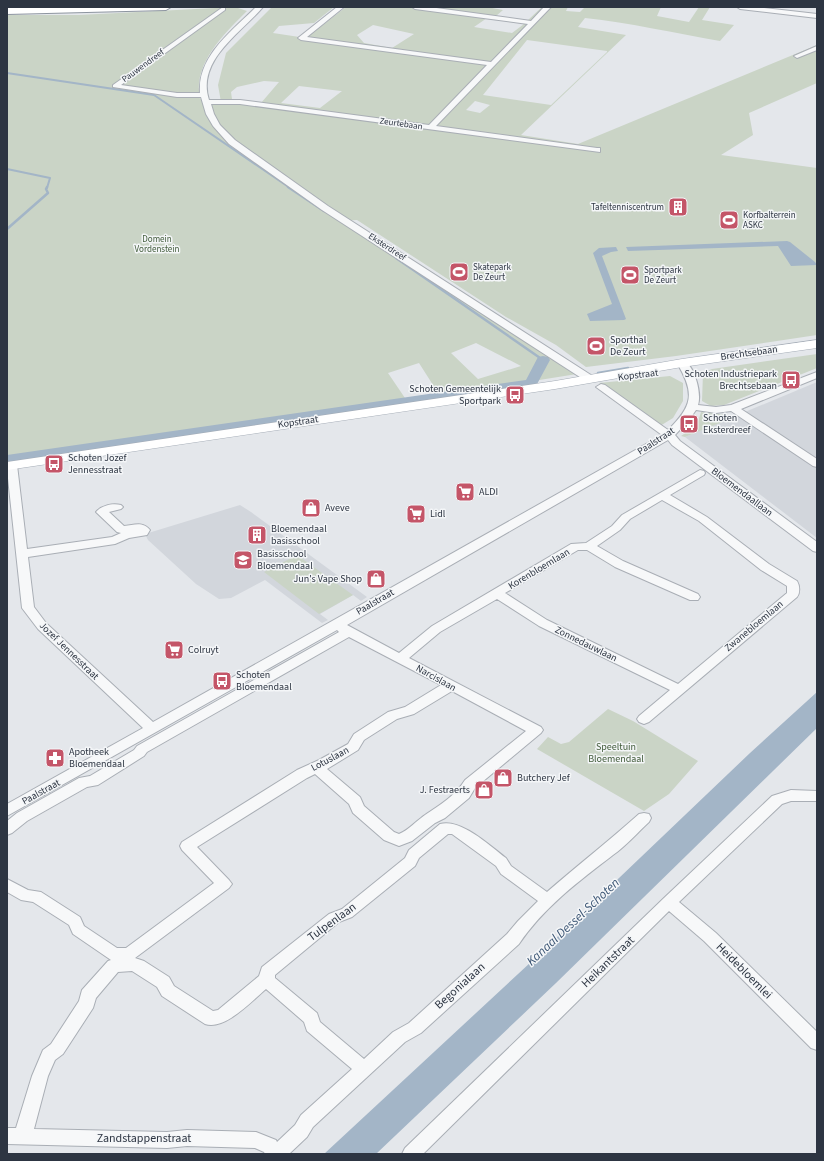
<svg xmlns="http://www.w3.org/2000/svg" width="824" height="1161" font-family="'Source Sans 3',sans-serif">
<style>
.built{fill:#d2d6dc}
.green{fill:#cad4c6;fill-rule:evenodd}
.water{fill:#a3b5c7}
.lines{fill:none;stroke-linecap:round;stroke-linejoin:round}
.stream-far1{stroke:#a3b5c7;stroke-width:2}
.stream{stroke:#a3b5c7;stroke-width:2.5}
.river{fill:#a3b5c7;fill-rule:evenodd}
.minor-casing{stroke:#a9aeb5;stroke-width:2}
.major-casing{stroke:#a4acb6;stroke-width:1}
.highway-casing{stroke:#8d95a0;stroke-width:2}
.minor{fill:#f7f8f9;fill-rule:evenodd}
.major{fill:#fff;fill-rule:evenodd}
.highway{fill:#fff;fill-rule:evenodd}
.labels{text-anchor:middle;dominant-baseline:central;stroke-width:3;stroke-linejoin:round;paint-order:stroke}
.far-street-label{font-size:9px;fill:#2d3542;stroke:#f4f6f8}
.far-poi-label{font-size:9px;fill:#2d3542;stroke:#f4f6f8;text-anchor:start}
.far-park-label{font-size:9px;fill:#425c3b;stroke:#f4f6f8}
.poi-label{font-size:10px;fill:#2d3542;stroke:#f4f6f8;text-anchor:start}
.street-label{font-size:10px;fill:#2d3542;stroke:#f4f6f8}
.park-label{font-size:10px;fill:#425c3b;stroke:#f4f6f8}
.near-street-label{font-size:12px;fill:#2d3542;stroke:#f4f6f8}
.near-water-label{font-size:13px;font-style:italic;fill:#3a5473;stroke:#f4f6f8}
</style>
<rect width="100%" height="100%" fill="#e4e7eb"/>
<path class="built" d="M817,382V538L685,437Z
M240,505L251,512L367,597L361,601L353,595L320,614L328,620L322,623L265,580L231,598L219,599L196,584L148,540L145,534Z"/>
<path class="green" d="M235,7L247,11C225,33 192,64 200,99L221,102L218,85L226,53L272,7H334L314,23L279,26L273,33L306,38L346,7H487L503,10L496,16L527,21L542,7H568L566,11L580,12L584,8L581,7H661L657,16L689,22L699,7H710L702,20L734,25L720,41C675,33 630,23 585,18L578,27L626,35L521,135L578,144L817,45V83L749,113L753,135L721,155L817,168V335L676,356L586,367L556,345L506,317L357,220L339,221L577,374L440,396L419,363L388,373L407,401L7,460V15H79ZM487,18L524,24L512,33L474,27ZM373,25L414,34L392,48L364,43L357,35ZM527,40L607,51V52L551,105L483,95ZM264,81L279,82L261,103L232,99L231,92L237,87ZM299,86L341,91H342L320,108L281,103ZM475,101L490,105L480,113L466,110ZM476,343L521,366L478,379L451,353Z
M817,354V368L724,405L711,406L702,401L703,373L712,369Z
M670,376L683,383V401L673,418L660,426L599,383Z
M701,412L737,416L685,437L681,436L697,425Z
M297,555L353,595L319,614L264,572Z
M608,709L633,721L698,761L669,794L644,811L537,749L548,737L561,744L569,742Z"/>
<path class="water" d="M787,241L790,242L815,262L817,265L791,266L778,246L628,251L626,247Z
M616,247L618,251L611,252L602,256L626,319L624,320L590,321L587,314L612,304L593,253L599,248Z
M817,692V728L556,983L376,1154H324L531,962L750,753Z"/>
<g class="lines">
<path class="stream-far1" d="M7,73L154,95L290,188
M7,169L50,178L47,188"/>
<path class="stream" d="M288,187L324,211
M7,229L48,193L46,189L47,187
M396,258L543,360
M598,373L628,368"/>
<path class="river" d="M543,356L548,357L550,360L536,386L531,387L7,465V455L526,380L538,357Z"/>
<g class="minor-casing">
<path id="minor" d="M223,7L225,8V10L121,85L177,93H200C197,56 233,30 256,7H263C241,33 196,60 209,100H240L429,125L487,65L301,40L298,38L337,7H344L307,37L491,62L528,24L415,9L412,7H429L531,21L544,7H551L436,126L597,148H600V152L240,104H211L214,114L220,125L235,140L328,206L594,377L595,379L594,381H586L322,210L229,144L213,126L206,114L201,97H177L113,87V85Z
M737,7H756L817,14V18L740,9Z
M817,46V50L797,58L794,56Z
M682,360C694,363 702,393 698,405L716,407L731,405L817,372V378L741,409L817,459V467L813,466L731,411L716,413L696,410L689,420L675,435L680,441L817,542V552L813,551L672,445L668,440L347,625L399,653L432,626L571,544L586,543L612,526L622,515L700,470L704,471L705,473L704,475L670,495L707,517L769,564L797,581C800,586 800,593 797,597L649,722L644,724L639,722L637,719L639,716L670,690L539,626L497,599L440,632L409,658L541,727L543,730L541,733L475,788L469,798L445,818L435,823L412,841L399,846L384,840L353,813L349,804L315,774L307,778L197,847L229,880L232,884L229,888L135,958L144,961L169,977L174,986L213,1011L218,1010L259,976L262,967L329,914L342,909L405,858L409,850L440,824C461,818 490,846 506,858L511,866L547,892C578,865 609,841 639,814L644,813L649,814L651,818L649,822C637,833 626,846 613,855C579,881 543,908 519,944L421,1033L405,1042L313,1127L307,1137L289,1154H265L264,1152L255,1148L187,1146L167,1148L7,1144V1128H16L32,1076L43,1050L51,1044L79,1001L82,990L108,961L111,960L73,934L69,925L33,902L21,900L7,892V879L28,890L41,892L80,917L84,926L117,948H126L214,883L182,850L180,846L182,842L297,770L319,760L348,744L354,734L388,712L405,707L441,685L349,637L147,752L144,756L98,785L87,787L27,821L12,833L7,835V821L17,813L79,778L90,776L134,750L137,746L339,632L337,630L7,816V804L143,728L38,629L22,608L7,469L8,463L12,462L17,465L27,549L112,537L121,533L117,532L96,512C102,505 113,503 121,505L123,507L121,509L109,512L124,526C134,525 143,521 150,530L147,535L129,538L115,544L28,557L34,607L46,623L153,722L662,435L596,387L601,384L605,385L668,430C693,406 695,393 677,363ZM662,500L699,521L761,570L787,586V593L678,684L547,620L505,593L578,550H587L615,567L690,600H698L700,597L698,594L623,561L597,546L620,530L630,519ZM452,691L526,731L465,780C455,796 440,805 425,815C416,821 409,830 399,834L394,832L364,806L360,797L327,769L358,750L364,740L397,719L414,714ZM448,834H452L496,866L501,874L538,901L518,921L507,934L409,1023L393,1032L364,1059L320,1022L317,1013L275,978V975L339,922L352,917L415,866L419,858ZM132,971L157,987L162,996L205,1024C224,1031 252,1001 266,989L304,1022L307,1031L352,1069L301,1115L295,1125L277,1142L276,1140L256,1132L187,1130L167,1132L34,1129L48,1076L55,1060L63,1054L93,1008L96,998L118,972Z
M791,790L817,791V801H791L782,804L679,902L716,933L817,1032V1050L811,1048L704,941L669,911L423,1154H402L405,1148L664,898L772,796Z"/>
</g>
<g class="major-casing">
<path id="major" d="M817,340V348L682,367L555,389L7,470V462L555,381L682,359Z"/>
</g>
<g class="highway-casing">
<path id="highway" d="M53,7H171L166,10L7,14V8Z"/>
</g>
<use href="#minor" class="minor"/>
<use href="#major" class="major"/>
<use href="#highway" class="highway"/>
</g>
<defs>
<g id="building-square" transform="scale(1)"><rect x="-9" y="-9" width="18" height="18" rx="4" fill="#c45568" stroke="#f4f6f8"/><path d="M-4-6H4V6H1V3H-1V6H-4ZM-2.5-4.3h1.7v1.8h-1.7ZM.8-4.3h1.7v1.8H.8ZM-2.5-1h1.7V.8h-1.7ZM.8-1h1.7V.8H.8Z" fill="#fff"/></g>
<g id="stadium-square" transform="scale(1)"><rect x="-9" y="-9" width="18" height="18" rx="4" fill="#c45568" stroke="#f4f6f8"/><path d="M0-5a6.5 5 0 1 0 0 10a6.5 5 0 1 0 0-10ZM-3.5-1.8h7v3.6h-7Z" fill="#fff"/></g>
<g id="bus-square" transform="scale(1)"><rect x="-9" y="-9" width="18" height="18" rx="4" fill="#c45568" stroke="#f4f6f8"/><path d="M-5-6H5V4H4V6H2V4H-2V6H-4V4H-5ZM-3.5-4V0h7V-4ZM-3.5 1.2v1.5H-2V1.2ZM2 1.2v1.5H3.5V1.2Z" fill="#fff"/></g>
<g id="supermarket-square" transform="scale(1)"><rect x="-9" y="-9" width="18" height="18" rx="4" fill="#c45568" stroke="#f4f6f8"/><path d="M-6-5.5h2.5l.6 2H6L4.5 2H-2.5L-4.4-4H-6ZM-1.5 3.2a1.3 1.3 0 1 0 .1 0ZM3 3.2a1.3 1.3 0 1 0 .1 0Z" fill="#fff"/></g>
<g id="shop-square" transform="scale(1)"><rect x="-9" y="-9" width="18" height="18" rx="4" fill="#c45568" stroke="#f4f6f8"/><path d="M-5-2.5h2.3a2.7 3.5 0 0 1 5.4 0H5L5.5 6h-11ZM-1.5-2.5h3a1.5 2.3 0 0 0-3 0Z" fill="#fff"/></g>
<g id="school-square" transform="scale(1)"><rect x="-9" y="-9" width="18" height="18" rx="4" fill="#c45568" stroke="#f4f6f8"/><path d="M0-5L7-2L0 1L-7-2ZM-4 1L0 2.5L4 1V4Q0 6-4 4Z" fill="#fff"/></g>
<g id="pharmacy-square" transform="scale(1)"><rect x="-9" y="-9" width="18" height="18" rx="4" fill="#c45568" stroke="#f4f6f8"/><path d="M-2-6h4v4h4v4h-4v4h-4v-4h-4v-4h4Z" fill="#fff"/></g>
</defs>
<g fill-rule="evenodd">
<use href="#building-square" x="678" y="207"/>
<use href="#stadium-square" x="729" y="220"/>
<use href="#stadium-square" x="459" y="272"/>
<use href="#stadium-square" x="630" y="275"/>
<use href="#stadium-square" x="596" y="346"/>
<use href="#bus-square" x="791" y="380"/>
<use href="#bus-square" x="515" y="395"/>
<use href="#bus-square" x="689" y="424"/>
<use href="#bus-square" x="54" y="464"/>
<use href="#supermarket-square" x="465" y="492"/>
<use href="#shop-square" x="311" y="508"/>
<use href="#supermarket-square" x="416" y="514"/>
<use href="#building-square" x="257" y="535"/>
<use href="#school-square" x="243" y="560"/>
<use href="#shop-square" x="376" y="579"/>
<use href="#supermarket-square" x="174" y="650"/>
<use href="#bus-square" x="222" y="681"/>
<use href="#pharmacy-square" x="55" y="758"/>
<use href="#shop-square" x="503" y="778"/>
<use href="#shop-square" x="484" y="790"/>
</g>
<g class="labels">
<g class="far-street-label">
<text transform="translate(143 66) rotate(-36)">Pauwendreef</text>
<text transform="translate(401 124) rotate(8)">Zeurtebaan</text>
<text transform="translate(387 247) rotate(33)">Eksterdreef</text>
</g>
<g class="far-poi-label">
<text x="664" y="207" text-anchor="end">Tafeltenniscentrum</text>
<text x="743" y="215">Korfbalterrein<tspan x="743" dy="10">ASKC</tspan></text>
<text x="473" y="267">Skatepark<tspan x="473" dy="10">De Zeurt</tspan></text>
<text x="644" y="270">Sportpark<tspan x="644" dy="10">De Zeurt</tspan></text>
</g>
<g class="far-park-label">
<text x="157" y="239">Domein<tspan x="157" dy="10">Vordenstein</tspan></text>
</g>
<g class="poi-label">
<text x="610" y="340">Sporthal<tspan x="610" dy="12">De Zeurt</tspan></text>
<text x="777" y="374" text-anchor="end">Schoten Industriepark<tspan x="777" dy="12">Brechtsebaan</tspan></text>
<text x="501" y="389" text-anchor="end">Schoten Gemeentelijk<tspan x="501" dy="12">Sportpark</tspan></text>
<text x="703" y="418">Schoten<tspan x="703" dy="12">Eksterdreef</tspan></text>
<text x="68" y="458">Schoten Jozef<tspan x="68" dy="12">Jennesstraat</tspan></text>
<text x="479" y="492">ALDI</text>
<text x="325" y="508">Aveve</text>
<text x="430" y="514">Lidl</text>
<text x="271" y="529">Bloemendaal<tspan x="271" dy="12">basisschool</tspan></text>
<text x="257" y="554">Basisschool<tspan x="257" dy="12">Bloemendaal</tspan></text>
<text x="362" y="579" text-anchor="end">Jun's Vape Shop</text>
<text x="188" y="650">Colruyt</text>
<text x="236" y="675">Schoten<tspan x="236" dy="12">Bloemendaal</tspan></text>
<text x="69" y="752">Apotheek<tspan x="69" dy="12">Bloemendaal</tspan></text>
<text x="517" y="778">Butchery Jef</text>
<text x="470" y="790" text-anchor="end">J. Festraerts</text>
</g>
<g class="street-label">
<text transform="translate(749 353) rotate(-8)">Brechtsebaan</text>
<text transform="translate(638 375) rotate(-7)">Kopstraat</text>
<text transform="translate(298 422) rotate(-8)">Kopstraat</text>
<text transform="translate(656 441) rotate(-33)">Paalstraat</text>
<text transform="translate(742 492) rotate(37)">Bloemendaallaan</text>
<text transform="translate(539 569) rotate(-31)">Korenbloemlaan</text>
<text transform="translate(375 602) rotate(-30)">Paalstraat</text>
<text transform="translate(754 626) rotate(-40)">Zwanebloemlaan</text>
<text transform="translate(586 644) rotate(26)">Zonnedauwlaan</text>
<text transform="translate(69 651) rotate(44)">Jozef Jennesstraat</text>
<text transform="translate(436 678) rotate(29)">Narcislaan</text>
<text transform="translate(330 759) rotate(-28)">Lotuslaan</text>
<text transform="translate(41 792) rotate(-29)">Paalstraat</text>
</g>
<g class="park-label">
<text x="616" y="747">Speeltuin<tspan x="616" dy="12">Bloemendaal</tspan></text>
</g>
<g class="near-street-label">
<text transform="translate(332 922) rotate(-36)">Tulpenlaan</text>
<text transform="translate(608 962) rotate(-44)">Heikantstraat</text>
<text transform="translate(744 971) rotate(45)">Heidebloemlei</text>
<text transform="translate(460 986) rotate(-42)">Begonialaan</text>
<text x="144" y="1138">Zandstappenstraat</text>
</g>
<g class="near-water-label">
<text transform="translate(573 922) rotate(-43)">Kanaal Dessel-Schoten</text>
</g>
</g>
<rect width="824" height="1161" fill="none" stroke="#2d3542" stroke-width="16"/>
</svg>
